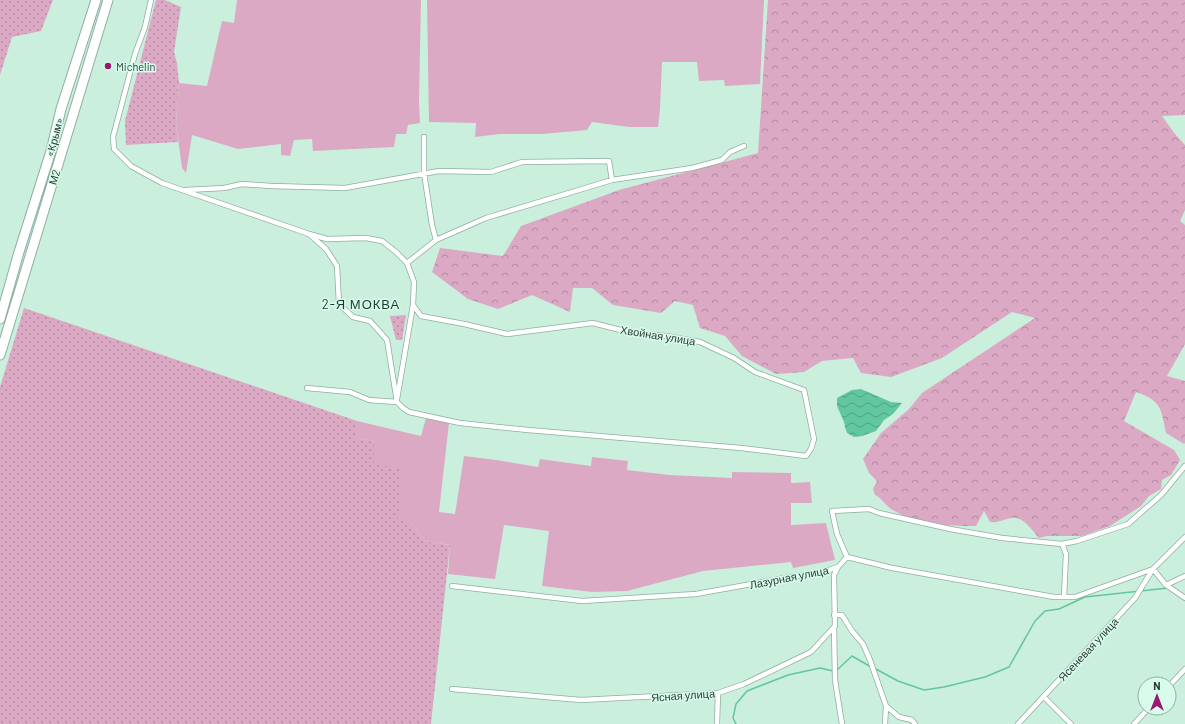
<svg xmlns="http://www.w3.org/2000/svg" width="1185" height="724" font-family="Barlow,sans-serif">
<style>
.grass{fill:url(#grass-dots)}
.forest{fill:url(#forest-crowns)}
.garden{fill:#dca9c4}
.water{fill:url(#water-waves)}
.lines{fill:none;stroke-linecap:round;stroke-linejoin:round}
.stream{stroke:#61c79e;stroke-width:1.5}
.street-casing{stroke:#8daf9f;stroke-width:6}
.highway-casing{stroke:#8daf9f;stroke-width:11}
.street{stroke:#fff;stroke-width:4.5}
.highway{stroke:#fff;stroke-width:9}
.poi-dot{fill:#99196f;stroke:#d8fceb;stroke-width:1.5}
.labels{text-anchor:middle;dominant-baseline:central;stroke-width:3;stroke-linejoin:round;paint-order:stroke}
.poi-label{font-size:11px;fill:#2d3b35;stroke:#d8fceb;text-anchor:start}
.street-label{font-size:11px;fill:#2d3b35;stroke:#d8fceb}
.quarter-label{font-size:13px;letter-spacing:1px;fill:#1b3a2d;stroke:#d8fceb}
</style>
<defs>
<pattern id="grass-dots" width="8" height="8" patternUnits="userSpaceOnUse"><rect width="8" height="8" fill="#dca9c4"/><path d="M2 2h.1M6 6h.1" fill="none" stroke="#b38ba0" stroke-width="1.8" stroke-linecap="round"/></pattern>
<pattern id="forest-crowns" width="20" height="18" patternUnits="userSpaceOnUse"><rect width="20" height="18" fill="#dca9c4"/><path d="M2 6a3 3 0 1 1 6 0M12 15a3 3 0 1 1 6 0" fill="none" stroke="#b38ba0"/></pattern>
<pattern id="water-waves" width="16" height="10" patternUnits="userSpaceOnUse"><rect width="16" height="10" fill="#61c79e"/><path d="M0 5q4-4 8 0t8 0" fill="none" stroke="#50a382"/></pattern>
</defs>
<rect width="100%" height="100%" fill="#cbefdd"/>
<path class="grass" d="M0,0H53L41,31L12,37L0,75Z
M156,0H165L181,7L174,52L177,63L179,83L176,123L178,142L126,145L125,121Z
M24,308L357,421V438L374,442L401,470L411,523L425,541L450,545L431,724H0V387Z
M406,315L402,340H396L390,316Z"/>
<path class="forest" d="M768,0H1185V115L1162,116L1175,134L1185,145V210L1180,221L1185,225V344L1167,376L1185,381V443L1184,444L1166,433C1161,409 1162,401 1136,392L1124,421L1174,450L1180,460L1171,475L1162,480L1161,489L1149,496L1141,506L1110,526L1082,536H1047L1039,538C1032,530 1023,516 1012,518C1004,519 998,523 990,522L984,511L976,526C948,526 916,525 891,509C885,505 882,498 875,495L873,489L877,481L869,473L863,459L881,433L909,409L922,393L1035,318L1012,312L942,358L891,377L861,373L853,358L822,361L804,372L776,374L742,356L725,336L700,328L693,305L675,301L661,313L613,305L592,288H573L570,312L532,295L498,309L468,299L432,272L440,248L503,256L521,226L619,190L758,153Z"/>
<path class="garden" d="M237,0H421L419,101L420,123L408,125L406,134H396L394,147L313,151L312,139L294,140L290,156L281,155V144L238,149L192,135L186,173L182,168L176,123L179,83L207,86L222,21L234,23Z
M427,0H764L760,84L725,86L724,80L699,81L697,62H662L660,109L658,127H629L592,122L587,130L542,134H500L475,137L476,123L429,122Z
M426,418L449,423L439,512L455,514L464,456L496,460L538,467L540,459L591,466L592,457L628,461L627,470L670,475L732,478V472L791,473V483L810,482L812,503H791V525L826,523L835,560L793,568L791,562L703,571L627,591L592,592L542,586L549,531L504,525L495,579L448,574L450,545L425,541L411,523L398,520L401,470L374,463V442L357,438V421L421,436Z"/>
<path class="water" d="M861,389L891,402L902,403L893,414L884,420L876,431L862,436L854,437L847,433L845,427L844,422L837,406V398L852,390Z"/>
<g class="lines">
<path class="stream" d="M874,668L898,681L924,690L944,687L985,677L1009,667L1035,621L1045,611L1059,609L1085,597L1168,588
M837,670L852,656L871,667
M736,724L733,718L736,704L747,691L788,675L820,668L833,671"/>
<g class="street-casing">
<path id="street" d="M151,0L145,27L135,54L113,137L114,149L131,166L162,183L309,234L327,239L366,238L382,241L396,252L407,263L414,282L413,305L397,399
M424,137V173L432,225L436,240
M186,190L224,188L242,184L271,186L345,188L439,171L491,172L522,162L609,161L612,180
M309,234L326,249L337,266L339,304L353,317L370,321L387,340L397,402L403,408L409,412L460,423L528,430L741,448L806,456L811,449L814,439L804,390L755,372L734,358L700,342L666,336L628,332L593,323L507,334L464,324L421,316L413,305
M407,263L436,240L486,218L612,180L692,168L722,160L730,152L744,146
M307,388L350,392L369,400L397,402
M847,557L837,534L832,511L869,509L879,513L950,529L1002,538L1062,544L1077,541L1128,524L1161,495L1185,466
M1166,585L1185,576
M452,586L582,601L696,594L829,570L838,567L847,557L892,568L1054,597H1064L1066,554L1062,544
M1064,597H1075L1153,569L1166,585L1185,598
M834,615H842L852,631L863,644L870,660L886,706L899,717L912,720L915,724
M834,627L835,680L842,724
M1169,686L1185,669
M452,689L581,700L718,693L744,684L811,652L835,626L834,575L838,567
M1044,697L1071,724
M717,724L718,693
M885,724L886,706
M1018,724L1135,598L1153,569L1185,537
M1134,724L1149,708"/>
</g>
<g class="highway-casing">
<path id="highway" d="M0,319L19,252L51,151L61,109L96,0
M0,355L108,0"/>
</g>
<use href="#street" class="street"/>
<use href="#highway" class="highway"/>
</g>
<circle class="poi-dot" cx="108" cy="66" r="4"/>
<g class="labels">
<g class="poi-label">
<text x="116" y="66">Michelin</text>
</g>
<g class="street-label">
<text transform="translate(54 137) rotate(-75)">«Крым»</text>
<text transform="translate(54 177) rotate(-73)">М2</text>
<text transform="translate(658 335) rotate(9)">Хвойная улица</text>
<text transform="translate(789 577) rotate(-11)">Лазурная улица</text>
<text transform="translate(1088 649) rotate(-47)">Ясеневая улица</text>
<text transform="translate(683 695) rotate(-4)">Ясная улица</text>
</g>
<g class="quarter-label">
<text x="361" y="304">2-Я МОКВА</text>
</g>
</g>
<g transform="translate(1157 696)"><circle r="19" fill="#d8fceb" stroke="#94afa2"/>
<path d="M0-3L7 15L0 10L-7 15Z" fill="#99196f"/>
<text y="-6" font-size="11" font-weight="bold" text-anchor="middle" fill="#2d3b35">N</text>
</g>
</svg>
